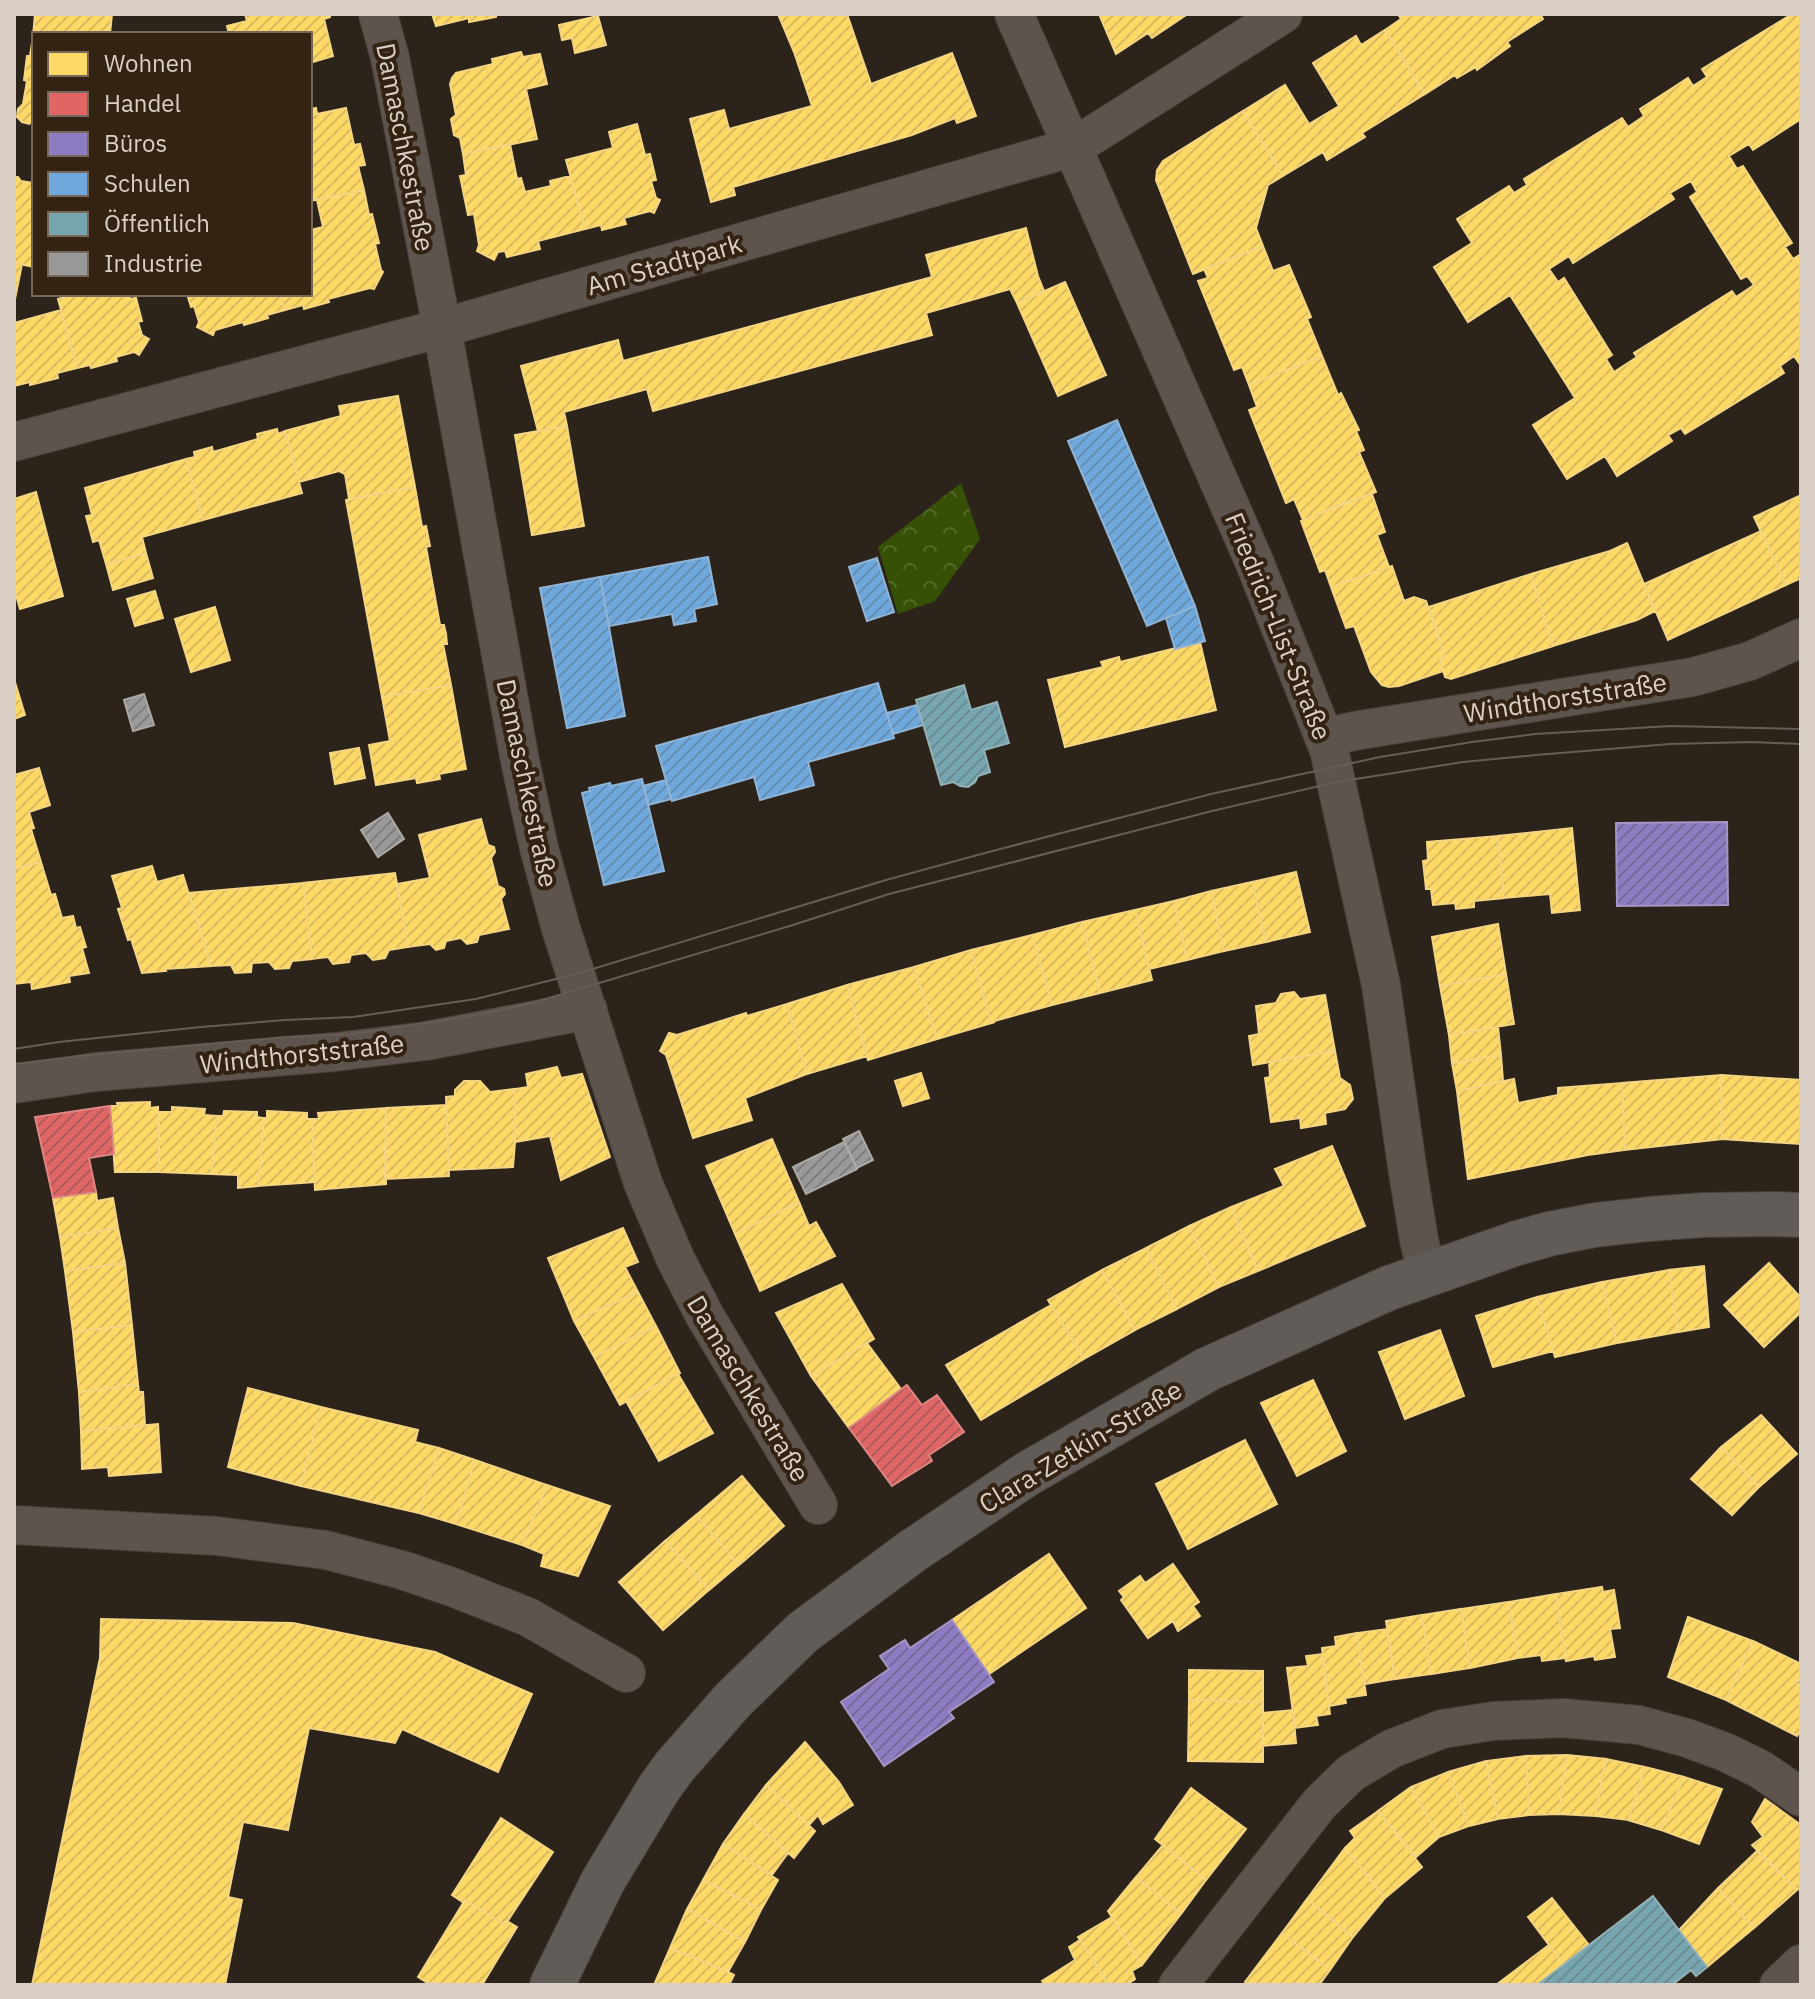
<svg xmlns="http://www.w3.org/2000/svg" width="1815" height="1999" font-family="'IBM Plex Sans',sans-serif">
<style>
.park{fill:url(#park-crowns)}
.homes{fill:url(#homes-hatch);stroke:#f4d682;stroke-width:2;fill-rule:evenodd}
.shops{fill:url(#shops-hatch);stroke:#de8682;stroke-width:2}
.offices{fill:url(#offices-hatch);stroke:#a595c4;stroke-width:2}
.schools{fill:url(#schools-hatch);stroke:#8fb4d5;stroke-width:2}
.public{fill:url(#public-hatch);stroke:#94b2b6;stroke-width:2}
.industry{fill:url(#industry-hatch);stroke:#aca9a6;stroke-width:2}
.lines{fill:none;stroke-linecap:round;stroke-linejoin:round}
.minor-casing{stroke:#473f39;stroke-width:40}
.secondary-casing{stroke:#473f39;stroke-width:46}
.minor{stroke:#5c544d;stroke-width:38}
.secondary{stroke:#625c58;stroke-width:44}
.tram{stroke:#655e57;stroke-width:2}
.labels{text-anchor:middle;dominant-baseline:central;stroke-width:8;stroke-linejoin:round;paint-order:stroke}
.street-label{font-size:26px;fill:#dacfc5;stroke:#342313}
</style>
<defs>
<pattern id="park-crowns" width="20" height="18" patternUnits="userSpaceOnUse" patternTransform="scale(2)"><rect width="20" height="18" fill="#365105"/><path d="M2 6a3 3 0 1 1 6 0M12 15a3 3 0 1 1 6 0" fill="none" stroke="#526928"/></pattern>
<pattern id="homes-hatch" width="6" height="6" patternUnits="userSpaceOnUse" patternTransform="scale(2)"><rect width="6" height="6" fill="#ffd966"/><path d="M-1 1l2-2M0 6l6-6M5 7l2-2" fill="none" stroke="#d9ba5d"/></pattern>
<pattern id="shops-hatch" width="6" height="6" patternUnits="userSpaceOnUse" patternTransform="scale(2)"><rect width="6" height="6" fill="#e06666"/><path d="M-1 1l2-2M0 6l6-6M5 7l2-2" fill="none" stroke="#b05a59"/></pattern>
<pattern id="offices-hatch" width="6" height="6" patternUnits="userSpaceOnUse" patternTransform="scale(2)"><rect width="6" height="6" fill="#8e7cc3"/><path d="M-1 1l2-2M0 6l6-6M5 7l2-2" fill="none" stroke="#77699a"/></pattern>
<pattern id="schools-hatch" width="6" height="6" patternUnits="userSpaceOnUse" patternTransform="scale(2)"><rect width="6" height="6" fill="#6fa8dc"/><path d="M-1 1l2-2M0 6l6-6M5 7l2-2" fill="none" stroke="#648eb4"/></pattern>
<pattern id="public-hatch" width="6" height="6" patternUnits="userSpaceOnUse" patternTransform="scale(2)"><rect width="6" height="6" fill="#76a5af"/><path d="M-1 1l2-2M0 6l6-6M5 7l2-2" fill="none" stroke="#698b92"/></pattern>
<pattern id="industry-hatch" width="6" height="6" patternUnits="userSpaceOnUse" patternTransform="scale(2)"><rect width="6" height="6" fill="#999"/><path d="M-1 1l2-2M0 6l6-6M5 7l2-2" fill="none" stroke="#7f7e7d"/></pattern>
</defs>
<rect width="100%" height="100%" fill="#2c231b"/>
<path class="park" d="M961,483L980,539L935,601L898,614L878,547Z"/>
<path class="homes" d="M35,14H112L110,34H34L33,36Z
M245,14H329L330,17L324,19L333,56L310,63V34H229L227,26L247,21Z
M432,14H496V17L469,22V18L436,26Z
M778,14H847L871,84L952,53L976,116L957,123L955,118L912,135L733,187L735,195L711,202L690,119L724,110L729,129L812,106L794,52Z
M1099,14H1185L1186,15L1152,38L1148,33L1116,54Z
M1398,14H1540L1543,19L1507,42L1510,46L1477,70L1476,67L1457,78L1455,75L1425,94L1385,30L1401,19Z
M1792,14H1800L1801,16V119L1753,150L1749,144L1729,156L1737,169L1743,166L1792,243L1785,247L1793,259L1801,254V361L1799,363L1794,356L1780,366L1784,373L1685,434L1681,428L1668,435L1672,441L1617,476L1605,456L1567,479L1533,425L1575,398L1510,295L1468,322L1434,267L1472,243L1457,219L1509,186L1514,193L1527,185L1524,179L1622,118L1628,127L1644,116L1640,109L1688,78L1693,86L1707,77L1702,69ZM1691,181L1697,192L1690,197L1741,279L1747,276L1754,285L1736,297L1732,291L1634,353L1637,357L1614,372L1606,359L1612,355L1564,278L1558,282L1549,269L1569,256L1573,263L1674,199L1670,193Z
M598,16L606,45L575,53L572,38L562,40L559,25Z
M1385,30L1425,94L1362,133L1365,137L1327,160L1323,152L1283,176L1243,111L1285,85L1309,124L1339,106L1313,63L1356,36L1361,45Z
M33,36L34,120L29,124L22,122L17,117L18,109L23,104L27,81L24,80L27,56H30Z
M521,52L523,57L540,54L547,84L526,89L537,139L463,154L460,138L454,135L451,119L456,115L450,84L452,78L456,73L493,64L492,59Z
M316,108L317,114L346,108L354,145L360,144L365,165L358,166L364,190L310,201V109Z
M1243,111L1283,176L1268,185L1256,228L1263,246L1193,274L1156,180L1157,170L1163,161Z
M637,124L645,155L650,154L656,180L651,181L656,198L660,200L654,213L650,211L624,218L626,224L602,230L601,225L585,229L566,160L613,148L609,132Z
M510,144L517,179L521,178L525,192L551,186L550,181L570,176L585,229L538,241L540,249L507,257L505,251L498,252L494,260L477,251L479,245L474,214L468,215L460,176L466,175L463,154Z
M14,177H18L21,181L34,183V267L14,263Z
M364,190L369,215L372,214L379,243L375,244L381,270L383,272L374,289L370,288L328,299L329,302L304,309L303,305L285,310L280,294H310V230L323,227L317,200Z
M1026,228L1038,276L1044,291L1017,303L1010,289L926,313L932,335L653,411L647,389L564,412L567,426L538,431L521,366L618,340L623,361L932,277L926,255Z
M1263,246L1273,271L1289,265L1311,317L1307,319L1322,356L1249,385L1242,367L1234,370L1198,281L1208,278L1204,269Z
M14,263L22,264L14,304Z
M1065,282L1106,375L1058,396L1017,303Z
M77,294H129L130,299L136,298L142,321L138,322L142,335L149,339L139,355L134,352L116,357L117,361L91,368L90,365L77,368L58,299Z
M187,294H280L285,310L267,315L268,318L244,325L243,322L215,330L213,335L197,327L199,322L194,306L191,307Z
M61,310L77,368L57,373L58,378L30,385V382L14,386V323Z
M1322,356L1338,395L1341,393L1359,430L1356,431L1364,450L1359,452L1376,492L1303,520L1294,499L1286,503L1256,428L1249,410L1257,407L1249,385Z
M398,396L415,487L349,499L345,474L339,471L299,482L285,431L341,416L339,406Z
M567,426L584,526L532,535L515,435Z
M277,429L278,434L285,431L302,493L203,520L186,459L195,457L194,452L212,447L213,452L258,439L257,434Z
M186,459L203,520L142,537L146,553L106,564L99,540L93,542L86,516L92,515L85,488Z
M415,487L422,527L426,526L430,546L426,547L440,625H444L446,634L447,644H443L451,685L382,697L346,500Z
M36,492L63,596L20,609L14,588V499Z
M1372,494L1385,532L1377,535L1389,567L1331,587L1325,570L1320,572L1301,521L1341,504Z
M1801,495V578L1786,585L1754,517Z
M1761,531L1786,585L1668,640L1644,584Z
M1627,543L1655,611L1637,620L1553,646L1531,574L1610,551Z
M146,553L153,578L113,590L106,564Z
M1392,566L1404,601L1414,597L1426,601L1445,657L1440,659L1443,671L1399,686L1389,687L1382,685L1371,672L1354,626L1346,628L1331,587Z
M1531,574L1553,646L1451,679L1445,677L1440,659L1445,657L1429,607Z
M155,591L163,618L135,626L127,599Z
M215,607L230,660L191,672L175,619Z
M1200,642L1216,710L1065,747L1048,680L1103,667L1101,662L1119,657L1120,662Z
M14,679L25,715L14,719Z
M451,685L466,769L439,774L440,779L417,783L416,778L376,785L369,745L390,741L382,697Z
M359,748L365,778L335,784L330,753Z
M39,768L50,805L29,812L34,828L31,829L41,862L14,869V775Z
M481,819L488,845L494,847L495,852L491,858L498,886L504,889L505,894L501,899L509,929L479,935L477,942L467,944L461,938L446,941L444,948L436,950L430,944L408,947L397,884L430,878L419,835Z
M1572,828L1580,910L1552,913L1550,894L1504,898L1498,836Z
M1498,836L1504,898L1474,901V907L1456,909L1455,903L1433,905L1431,889H1426L1423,861L1428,860L1427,842Z
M41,862L51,895L55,894L62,918L73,916L76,928L80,927L86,947L82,948L89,973L69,976L70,982L32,989L31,982L14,984V869Z
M152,866L157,882L183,875L211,966L165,969L166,971L142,973L131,939L128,940L118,909L122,908L112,876Z
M1296,872L1310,932L1266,942L1252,882Z
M395,873L408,947L389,950L385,958L373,960L366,953L351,955L349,962L333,964L328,957L312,959L303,883Z
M1252,882L1266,942L1224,951L1211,891Z
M303,883L312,959L292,961L289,968L275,969L269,962L252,963L251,972L235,973L231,965L211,966L189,893Z
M1211,891L1224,951L1187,960L1174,901Z
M1174,901L1187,960L1149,969L1135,910Z
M1135,910L1152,980L1100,993L1082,922Z
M1082,922L1100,993L1052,1005L1032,935Z
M1498,924L1506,974L1440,986L1432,937Z
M1032,935L1052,1005L991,1022L971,950Z
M971,950L991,1022H995L937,1039L914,967Z
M914,967L937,1039L868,1060L847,985Z
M1506,974L1514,1024L1449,1035L1440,986Z
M847,985L867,1056L807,1074L787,1004Z
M1294,992L1300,999L1325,995L1335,1051L1253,1065L1249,1036L1259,1034L1256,1006L1276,1003L1281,994Z
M787,1004L807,1074L745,1098L752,1120L693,1138L666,1055L660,1051L669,1033L677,1035L746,1013L747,1016Z
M1498,1027L1501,1055L1452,1063L1449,1035Z
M1335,1051L1340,1078L1350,1085L1353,1099L1345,1109L1325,1113L1326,1124L1301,1128L1300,1118L1271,1122L1265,1078L1270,1077L1269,1062Z
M1501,1055L1503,1081L1457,1091L1452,1063Z
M557,1067L561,1078L582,1074L610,1157L561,1180L550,1136L515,1142V1089L528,1087L526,1074Z
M921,1073L929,1098L903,1106L895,1081Z
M1721,1075L1801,1080V1144L1722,1139Z
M1721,1075L1722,1139L1625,1150L1622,1083Z
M1514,1079L1518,1103L1558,1095V1088L1622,1083L1625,1150L1588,1155L1468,1179L1457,1091Z
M464,1081H480L490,1092L515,1089V1142L513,1167L449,1170L446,1097L455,1096V1090Z
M150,1102V1108L158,1107L159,1172H115L110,1106H118L117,1103Z
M446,1105L449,1176L385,1179L386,1108Z
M172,1107L205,1109L204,1115L217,1116L211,1174L159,1172V1112H172Z
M386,1108V1184L315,1190L312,1119H319L318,1113Z
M224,1111L257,1112V1117L264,1118L258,1186L238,1188V1175L211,1174L217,1116H223Z
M267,1111L307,1113V1119H312L315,1182L258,1186L264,1118H267Z
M772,1139L799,1202L735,1234L706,1166Z
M1332,1146L1365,1226L1258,1271L1231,1207L1284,1186L1275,1169Z
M96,1192L97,1201L113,1198L118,1228L60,1237L53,1198Z
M799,1202L809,1226L816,1222L835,1256L760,1291L735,1234Z
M1231,1207L1258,1271L1219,1287L1189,1226Z
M1189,1226L1219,1287L1177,1309L1146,1248Z
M118,1228L125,1263L65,1271L60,1237Z
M623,1228L638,1262L625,1267L638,1292L574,1321L548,1258Z
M1146,1248L1177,1309L1135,1330L1102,1270Z
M125,1263L132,1325L73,1332L65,1271Z
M1769,1263L1801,1298V1312L1764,1347L1724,1305Z
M1704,1266L1709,1327L1678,1332L1669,1270Z
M1102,1270L1135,1330L1084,1359L1048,1300Z
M1669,1270L1678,1332L1617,1343L1602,1282Z
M1602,1282L1617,1343L1555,1357L1537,1297Z
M842,1284L874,1339L811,1376L776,1313Z
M638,1292L656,1326L594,1357L574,1321Z
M1537,1297L1553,1351L1493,1367L1476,1316Z
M1051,1305L1084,1359L981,1420L946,1365Z
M132,1325L138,1384L79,1392L73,1332Z
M656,1326L680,1373L620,1405L594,1357Z
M1440,1330L1464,1396L1405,1419L1379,1352Z
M867,1343L901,1389L849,1428L811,1376Z
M678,1374L713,1433L659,1461L626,1401Z
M1313,1380L1346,1451L1297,1476L1261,1403Z
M138,1384L139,1392H143L145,1425L81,1431L79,1392Z
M248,1388L321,1407L301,1486L228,1467Z
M321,1407L418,1430L415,1442L439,1448L419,1513L301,1486Z
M1761,1415L1797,1454L1759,1487L1721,1447Z
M158,1424L161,1472L109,1476L108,1467L82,1469L81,1431Z
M1245,1440L1277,1504L1188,1549L1156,1484Z
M1721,1447L1759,1487L1732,1515L1691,1479Z
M439,1448L475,1460L456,1524L419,1513Z
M475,1460L547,1485L522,1545L456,1524Z
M742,1476L784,1526L739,1565L696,1515Z
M547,1485L610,1506L578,1576L541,1566L544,1554L522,1545Z
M696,1515L739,1565L709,1590L665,1541Z
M665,1541L709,1590L663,1630L619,1582Z
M1049,1554L1086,1608L989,1674L952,1620Z
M1173,1564L1199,1602L1193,1606L1200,1616L1178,1631L1173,1621L1148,1638L1121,1600L1124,1597L1119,1591L1140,1576L1145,1583Z
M1602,1587L1603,1592L1614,1590L1620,1628L1610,1629L1615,1657L1595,1660L1594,1656L1566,1661L1556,1594Z
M1556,1594L1566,1658L1542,1661L1541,1655L1518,1658L1509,1602Z
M1509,1602L1518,1658L1470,1668L1461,1609Z
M1461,1609L1470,1668L1431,1674L1422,1615Z
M1422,1615L1431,1674L1395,1679L1386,1621Z
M1688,1617L1753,1641L1726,1700L1668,1677Z
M101,1619L293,1623L435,1652L532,1694L498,1772L402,1729L395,1743L309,1728L288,1830L243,1822L228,1897L242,1900L225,1985H32L100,1658Z
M1387,1629L1395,1679L1365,1684L1357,1633Z
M1357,1633L1366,1695L1345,1698L1346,1703L1329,1706L1322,1648L1336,1646L1335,1637Z
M1753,1641L1801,1664V1675L1797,1683L1801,1686V1729L1797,1736L1726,1700Z
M1322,1654L1330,1714L1316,1716L1318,1725L1295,1728L1287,1668L1308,1666L1306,1656Z
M1189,1670L1263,1671V1702L1189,1700Z
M1189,1700L1263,1702V1762L1188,1761Z
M1293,1710L1296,1743L1262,1746L1263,1713Z
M805,1742L839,1782L853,1805L823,1824L818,1815L809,1825L766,1785Z
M1567,1755L1606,1759L1595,1816L1559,1814Z
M1567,1755L1559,1814L1529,1815L1526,1756Z
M1526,1756L1529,1815L1498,1819L1486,1761Z
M1606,1759L1645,1767L1628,1820L1595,1816Z
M1486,1761L1498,1819L1469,1826L1448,1772Z
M1645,1767L1684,1777L1661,1830L1628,1820Z
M1448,1772L1469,1826L1439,1837L1411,1787Z
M1684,1777L1722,1789L1699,1844L1661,1830Z
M766,1785L815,1831L794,1858L744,1814Z
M1411,1787L1439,1837L1416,1857L1378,1811Z
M1191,1788L1246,1829L1206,1880L1155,1839Z
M1765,1799L1801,1825V1888L1797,1890L1752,1845L1763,1837L1752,1822Z
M1378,1811L1422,1867L1385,1898L1345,1848L1355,1838L1350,1831Z
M744,1814L788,1853L772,1875L723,1844Z
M501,1818L553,1852L505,1925L465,1900L464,1903L452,1895Z
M723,1844L778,1880L761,1910L703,1880Z
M1163,1845L1206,1880L1181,1914L1136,1877Z
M1345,1848L1385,1898L1353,1937L1307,1899Z
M1757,1851L1797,1890L1754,1928L1718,1888Z
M1136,1877L1181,1914L1142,1965L1108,1911Z
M703,1880L761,1910L745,1942L687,1909Z
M1718,1888L1754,1928L1707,1967L1679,1930Z
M1552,1898L1589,1945L1564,1965L1528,1917Z
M1307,1899L1353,1937L1330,1970L1282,1933Z
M465,1900L505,1925L507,1921L517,1927L482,1985H439L433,1981L431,1985L418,1977Z
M687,1909L745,1942L728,1972L670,1948Z
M1112,1917L1142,1965L1132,1971L1135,1979L1126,1985H1109L1078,1937Z
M1282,1933L1330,1970L1319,1985H1248L1245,1982Z
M1080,1940L1109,1985H1045L1042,1981L1075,1960L1069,1947Z
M1549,1945L1564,1965L1537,1985H1496Z
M670,1948L728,1972L734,1975L729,1985H654Z"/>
<path class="shops" d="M110,1106L114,1154L89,1158L96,1192L53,1198L35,1117Z
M907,1385L922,1405L937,1395L964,1432L929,1455L932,1461L892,1486L849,1428Z"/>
<path class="offices" d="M1727,822L1728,905L1617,906L1616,823Z
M952,1620L994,1682L949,1712L954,1718L884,1766L841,1702L889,1669L880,1656L905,1640L910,1648Z"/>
<path class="schools" d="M1117,420L1195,606L1147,626L1068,441Z
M708,557L717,604L694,609L696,621L674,625L672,614L609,626L600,577Z
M877,558L894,612L867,621L849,567Z
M600,577L625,716L567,728L540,588Z
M1195,606L1205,641L1175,649L1166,618Z
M878,683L894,738L808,762L814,785L760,800L754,777L672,801L656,746Z
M917,705L923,725L893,734L887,713Z
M642,779L664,871L604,885L582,793L590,791L589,788L610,783L611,786Z
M666,780L671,799L648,805L643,786Z"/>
<path class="public" d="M964,685L971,710L997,702L1009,743L984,750L990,772L978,776L975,782L968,787L960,786L953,782L941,785L916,700Z
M1653,1896L1707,1967L1696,1976L1691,1970L1672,1985H1537Z"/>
<path class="industry" d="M144,694L154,725L133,731L124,700Z
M388,813L404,839L378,857L361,830Z
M859,1131L873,1160L857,1168L843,1139Z
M844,1142L857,1169L806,1194L793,1167Z"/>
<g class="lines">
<g class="minor-casing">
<path id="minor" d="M378,14L390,58L442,328L520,761L539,848L561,929L643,1183L675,1258L705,1316L818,1505
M1014,14L1254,561L1329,750L1381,985L1407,1166L1419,1240L1427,1274
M14,442L442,328L1074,147L1283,14
M1324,738L1354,731L1693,677L1750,661L1801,638
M14,1084L96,1072L335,1052L426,1041L588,1010
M14,1525L217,1536L326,1550L402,1570L452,1587L528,1617L626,1673
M1178,1985L1320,1803L1351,1773L1391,1749L1442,1729L1493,1721L1563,1718L1639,1725L1687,1738L1725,1752L1760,1769L1801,1797
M1779,1985L1801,1964"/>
</g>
<g class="secondary-casing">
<path id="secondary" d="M552,1985L603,1881L659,1788L675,1766L733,1700L802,1633L911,1552L1027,1474L1208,1369L1389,1288L1517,1243L1549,1234L1595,1225L1649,1219L1703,1215L1775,1214L1801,1215"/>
</g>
<use href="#minor" class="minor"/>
<use href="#secondary" class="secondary"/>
<path class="tram" d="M14,1049L59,1042L201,1027L285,1020L353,1017L476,999L576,974L886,880L985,853L1211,794L1380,757L1472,742L1535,734L1671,726L1801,729
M14,1064L98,1054L287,1037L352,1034L478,1015L539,1001L793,925L889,894L1212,811L1337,782L1463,762L1536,755L1670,744L1752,742L1801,744"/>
</g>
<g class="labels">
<g class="street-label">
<text transform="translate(406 147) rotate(79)">Damaschkestraße</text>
<text transform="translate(664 264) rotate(-16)">Am Stadtpark</text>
<text transform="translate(1279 626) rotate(68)">Friedrich-List-Straße</text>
<text transform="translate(1565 697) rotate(-9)">Windthorststraße</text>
<text transform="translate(528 783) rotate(78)">Damaschkestraße</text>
<text transform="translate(302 1053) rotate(-6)">Windthorststraße</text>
<text transform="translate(749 1388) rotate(59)">Damaschkestraße</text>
<text transform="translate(1080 1446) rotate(-31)">Clara-Zetkin-Straße</text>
</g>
</g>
<rect width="1815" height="1999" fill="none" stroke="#dacfc5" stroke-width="32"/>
<rect x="32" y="32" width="280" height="264" fill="#342313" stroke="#76685a" stroke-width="2"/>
<rect x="48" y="52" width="40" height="24" fill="#ffd966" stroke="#76685a" stroke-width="2"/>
<text x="104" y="72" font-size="24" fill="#dacfc5">Wohnen</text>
<rect x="48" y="92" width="40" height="24" fill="#e06666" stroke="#76685a" stroke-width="2"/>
<text x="104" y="112" font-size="24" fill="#dacfc5">Handel</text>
<rect x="48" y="132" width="40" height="24" fill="#8e7cc3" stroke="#76685a" stroke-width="2"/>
<text x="104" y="152" font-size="24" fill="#dacfc5">Büros</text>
<rect x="48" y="172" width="40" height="24" fill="#6fa8dc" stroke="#76685a" stroke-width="2"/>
<text x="104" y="192" font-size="24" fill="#dacfc5">Schulen</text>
<rect x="48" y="212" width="40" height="24" fill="#76a5af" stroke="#76685a" stroke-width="2"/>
<text x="104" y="232" font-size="24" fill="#dacfc5">Öffentlich</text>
<rect x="48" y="252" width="40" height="24" fill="#999999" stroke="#76685a" stroke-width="2"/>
<text x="104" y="272" font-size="24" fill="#dacfc5">Industrie</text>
</svg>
